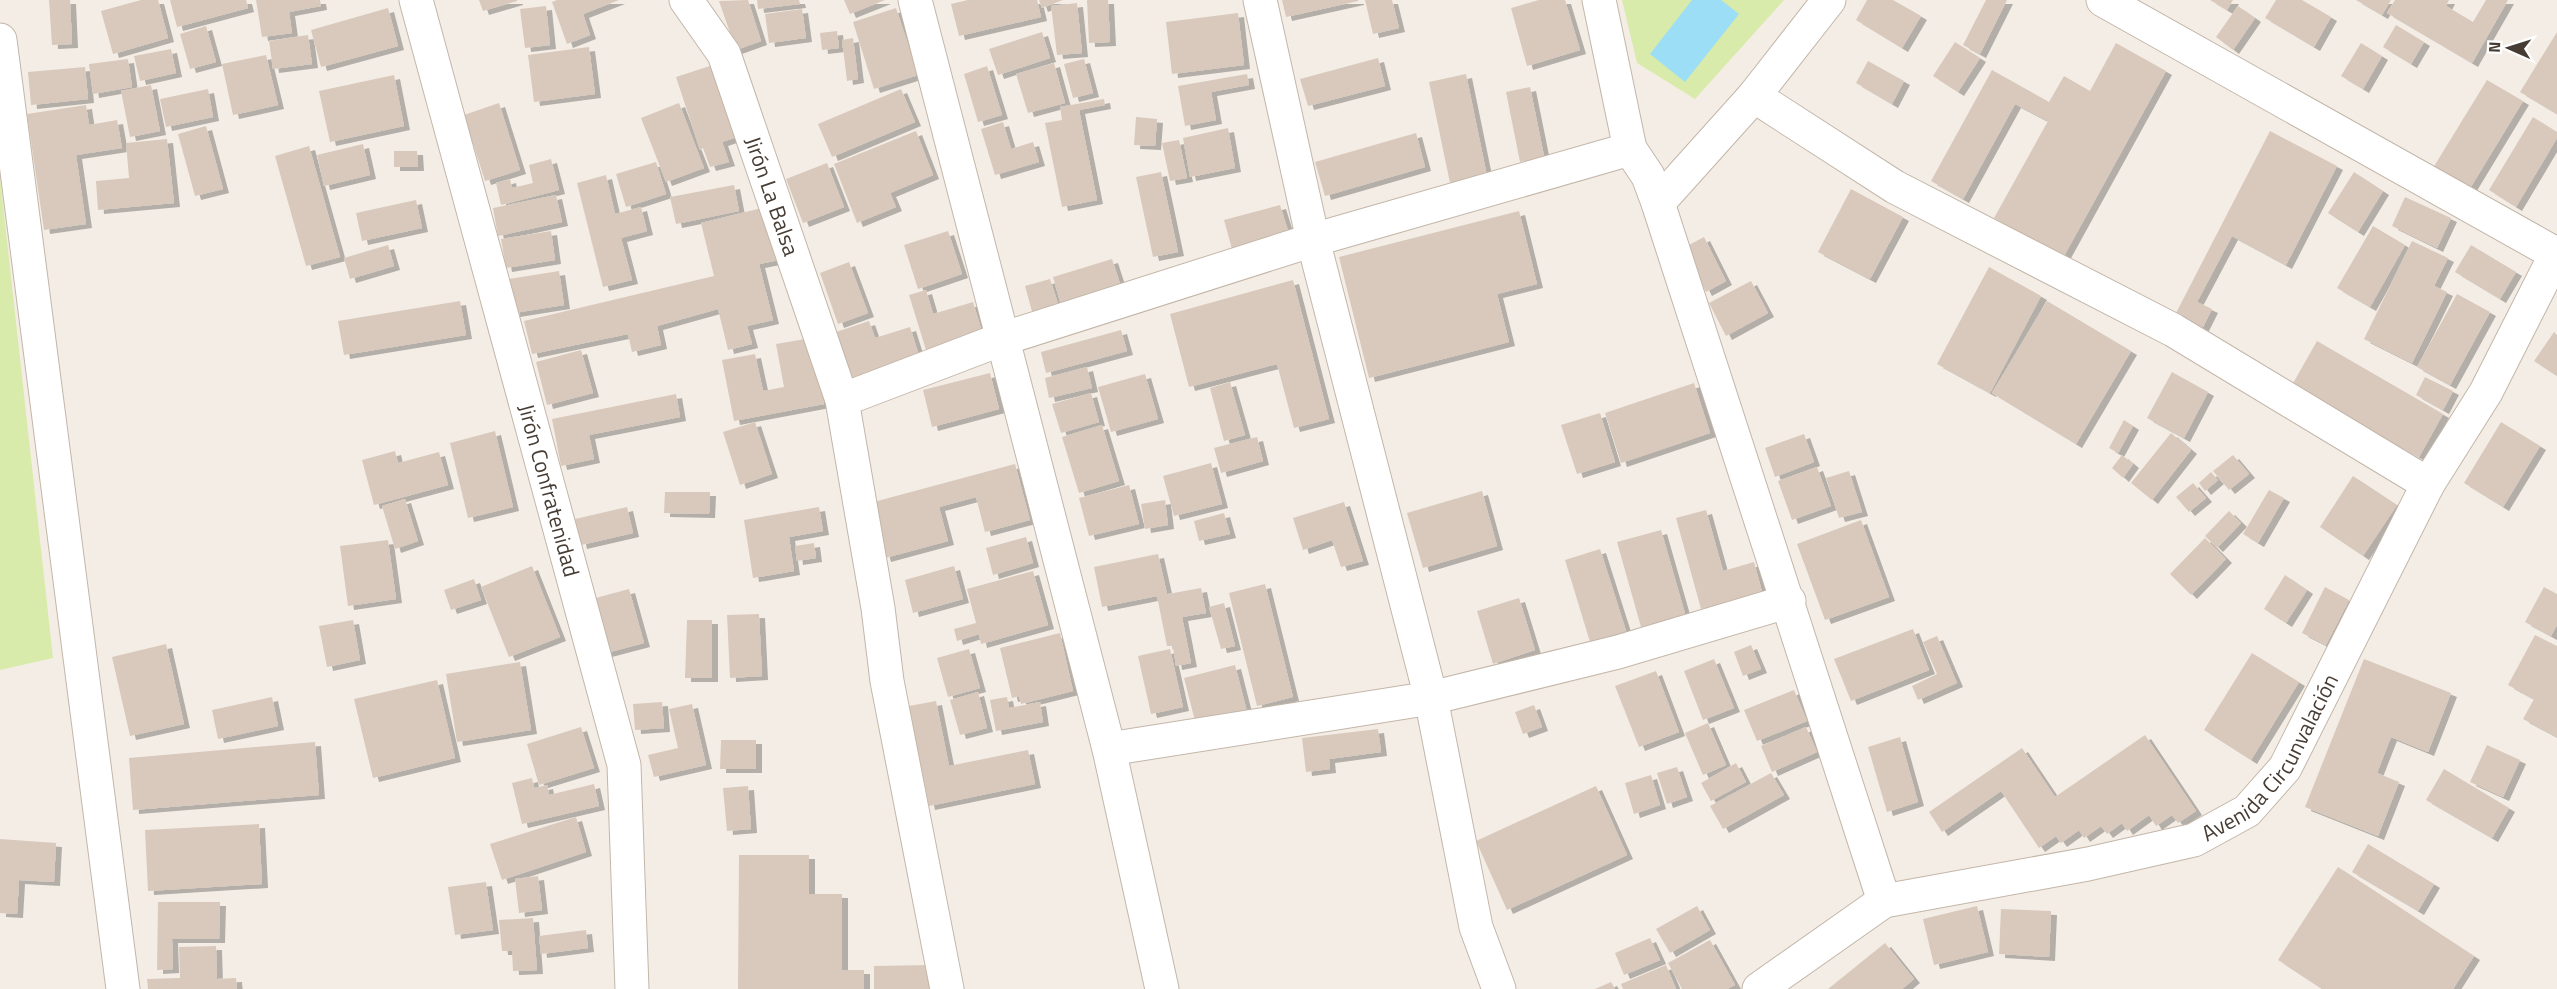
<svg xmlns="http://www.w3.org/2000/svg" width="2557" height="989" font-family="'Titillium Web',sans-serif">
<style>
.green{fill:#d8ebaa}
.water{fill:#9cdef6}
.building{fill:#d9c9bc;filter:url(#shadow)}
.lines{fill:none;stroke-linecap:round;stroke-linejoin:round}
.minor-casing{stroke:#c3b6a9;stroke-width:35}
.minor{stroke:#fff;stroke-width:33}
.labels{text-anchor:middle;dominant-baseline:central;stroke-width:4.5;stroke-linejoin:round;paint-order:stroke}
.street-label{font-size:22px;fill:#463c34;stroke:#fff}
</style>
<defs>
<filter id="shadow"><feDropShadow dx="6" dy="4" stdDeviation="0" flood-color="#0004"/></filter>
</defs>
<rect width="100%" height="100%" fill="#f4ede5"/>
<path class="green" d="M1622,0H1784L1695,99L1637,63Z
M0,177L53,658L0,670Z"/>
<path class="water" d="M1692,0H1721L1739,14L1685,82L1650,54Z"/>
<path class="building" d="M49,0H70L72,44L52,45Z
M141,0H158L168,38L113,54L101,11Z
M170,0H246L248,8L177,27Z
M256,0H320L321,6L289,12L292,33L262,37Z
M479,0H517V1L483,11Z
M557,0H619L583,14L590,35L567,44L552,2Z
M748,0L761,41L736,50L719,1Z
M757,0H799L800,4L758,9Z
M844,0H885L850,14Z
M968,0H1037L1041,17L959,36L951,4Z
M1039,0H1063L1042,8Z
M1087,0H1108L1110,42L1089,43Z
M1282,0H1358V1L1286,17Z
M1365,0H1392L1399,28L1373,34Z
M1539,0H1565L1580,50L1527,66L1511,8Z
M1867,0H1893L1921,16L1902,48L1856,20Z
M1986,0H2007L1980,54L1963,45Z
M2210,0H2233L2227,10Z
M2276,0H2302L2331,17L2314,47L2265,18Z
M2356,0H2391L2382,15Z
M2395,0H2449L2446,6L2473,22L2486,0H2508L2472,63L2387,13Z
M1077,3L1082,53L1057,55L1051,6Z
M546,6L550,45L525,48L520,9Z
M2238,6L2255,18L2233,50L2216,37Z
M388,8L398,46L321,67L311,30Z
M896,8L918,75L874,89L853,22Z
M802,9L806,38L769,43L765,14Z
M1238,13L1244,65L1172,74L1166,22Z
M2396,25L2424,42L2411,64L2383,47Z
M206,26L216,62L190,69L180,34Z
M837,31L839,48L822,50L820,33Z
M1042,32L1050,58L998,75L989,49Z
M2557,32V114L2520,92Z
M308,35L312,64L273,69L269,41Z
M853,38L858,79L847,81L842,40Z
M1955,42L1980,58L1958,92L1933,76Z
M2116,43L2166,71L2064,256L1994,218L2048,121L2015,104L1963,199L1931,181L1992,70L2049,102L2064,76L2090,91Z
M2361,43L2382,56L2363,89L2341,76Z
M589,47L595,94L534,102L528,55Z
M171,49L176,73L140,81L134,56Z
M266,55L278,105L233,115L222,64Z
M1378,58L1385,86L1308,106L1300,79Z
M128,59L132,87L93,94L89,64Z
M1084,59L1093,93L1073,98L1064,64Z
M1868,61L1904,81L1892,104L1856,83Z
M1054,63L1065,103L1028,113L1016,74Z
M716,64L740,136L722,142L729,162L710,167L703,148L700,150L676,77Z
M987,66L1002,115L978,122L964,74Z
M85,67L88,99L31,105L28,72Z
M1247,74L1249,85L1211,92L1216,120L1185,126L1178,86Z
M1466,74L1487,176L1450,183L1429,82Z
M394,75L404,126L330,142L319,91Z
M2487,80L2523,101L2469,190L2433,168Z
M151,85L160,131L130,137L121,91Z
M1530,87L1544,156L1520,162L1506,92Z
M208,89L213,117L166,127L160,99Z
M901,89L915,122L832,157L818,124Z
M1104,99L1105,105L1079,110L1097,200L1062,207L1045,123L1062,120L1060,107Z
M499,103L520,170L485,181L464,115Z
M679,103L704,168L666,182L641,118Z
M86,105L89,125L117,120L122,148L76,155L86,224L44,230L27,114Z
M1136,117L1157,119L1155,146L1134,145Z
M2533,117L2557,132V138L2516,207L2489,190Z
M1003,122L1011,149L1033,142L1039,162L995,175L981,129Z
M206,126L223,189L195,196L178,134Z
M1228,128L1235,168L1190,177L1183,138Z
M916,131L933,175L890,193L896,207L857,223L834,164Z
M2270,131L2337,166L2286,265L2232,236L2197,302L2212,309L2202,329L2175,315Z
M1416,133L1425,167L1325,196L1315,162Z
M167,139L174,203L98,210L96,181L129,178L126,143Z
M1179,140L1187,178L1170,181L1162,143Z
M363,144L370,175L324,186L317,155Z
M309,146L340,257L306,266L275,156Z
M394,151H417L418,167H394Z
M551,159L559,190L501,205L496,183L510,179L512,188L533,183L529,165Z
M656,162L666,194L626,207L616,174Z
M827,163L844,207L803,223L786,179Z
M1161,172L1178,252L1153,257L1136,177Z
M2354,172L2383,191L2358,232L2328,213Z
M606,175L615,214L641,207L647,231L621,238L632,280L603,287L577,183Z
M734,185L739,211L676,224L670,197Z
M1851,189L1903,217L1870,279L1818,252Z
M556,195L562,222L498,236L493,208Z
M2405,197L2451,218L2437,248L2392,226Z
M416,200L422,228L362,241L356,213Z
M1280,205L1289,234L1232,249L1224,220Z
M766,207L779,260L759,264L773,320L747,326L752,344L728,350L718,309L657,326L661,345L632,352L628,334L532,354L524,321L714,276L701,223Z
M1519,211L1537,284L1497,294L1509,342L1369,378L1339,257Z
M2373,226L2405,245L2370,307L2337,288Z
M551,231L555,260L506,268L501,239Z
M948,231L962,274L918,289L904,245Z
M1704,237L1726,281L1706,292L1683,248Z
M2412,241L2448,258L2434,286L2447,292L2412,363L2364,339Z
M388,245L394,266L350,279L344,258Z
M2471,245L2516,272L2500,299L2455,272Z
M1112,259L1121,287L1061,305L1053,277Z
M849,262L868,313L838,324L820,273Z
M1989,267L2041,296L1990,393L1937,364Z
M559,271L564,305L514,313L509,279Z
M1050,279L1059,307L1033,315L1025,286Z
M1293,280L1329,419L1294,428L1277,364L1189,387L1170,314Z
M1751,281L1768,313L1726,336L1709,303Z
M926,290L933,314L973,302L982,332L926,350L909,295Z
M2457,294L2490,312L2450,385L2417,367Z
M460,301L466,335L344,355L338,321Z
M2047,301L2131,351L2076,444L1992,393Z
M869,321L875,338L910,327L920,359L849,382L833,333Z
M1121,330L1127,351L1046,373L1041,352Z
M2554,332L2557,335V376L2534,361Z
M811,338L824,404L734,421L722,360L755,354L763,391L784,387L776,344Z
M2317,341L2443,414L2419,457L2292,385Z
M581,350L593,393L547,405L536,362Z
M1087,367L1092,388L1049,398L1045,378Z
M2172,372L2208,392L2184,438L2147,418Z
M990,373L999,409L932,427L923,390Z
M1145,374L1158,419L1111,432L1098,387Z
M2425,377L2453,391L2443,410L2416,395Z
M1230,382L1245,435L1224,441L1210,388Z
M1694,383L1710,433L1621,463L1605,413Z
M1091,393L1099,422L1061,433L1052,404Z
M676,394L680,417L589,435L594,459L561,466L552,419Z
M1600,413L1615,462L1577,474L1561,425Z
M2124,420L2133,426L2118,453L2109,448Z
M755,422L772,474L740,485L723,432Z
M2501,422L2540,446L2503,507L2464,483Z
M1102,425L1119,481L1079,493L1062,437Z
M495,431L513,507L468,518L450,443Z
M2171,433L2191,450L2152,500L2131,483Z
M1804,434L1814,462L1775,477L1765,448Z
M1257,437L1263,461L1221,473L1214,448Z
M395,451L398,463L439,452L448,485L374,505L362,460Z
M2122,455L2133,464L2123,478L2112,468Z
M2233,455L2249,474L2229,490L2213,471Z
M1211,463L1222,504L1174,516L1163,476Z
M1015,464L1030,520L985,532L976,497L939,507L948,541L885,558L870,503Z
M1817,467L1831,506L1792,520L1778,481Z
M1849,471L1862,512L1839,518L1826,478Z
M2211,472L2218,480L2205,491L2199,483Z
M2353,476L2397,505L2363,556L2320,527Z
M2193,483L2206,498L2189,512L2176,497Z
M1129,485L1139,524L1089,536L1079,498Z
M2269,490L2284,498L2258,543L2243,534Z
M1482,491L1497,546L1423,568L1407,513Z
M665,492H710L709,514L664,513Z
M405,499L418,541L395,549L382,506Z
M1165,500L1168,525L1145,529L1141,504Z
M1344,502L1363,561L1341,567L1332,540L1303,550L1293,518Z
M627,507L633,533L581,545L575,519Z
M819,507L823,531L789,537L794,571L753,578L744,520Z
M1706,510L1723,571L1754,562L1762,592L1701,609L1676,518Z
M2229,511L2241,523L2217,548L2205,536Z
M1224,513L1230,534L1199,541L1194,521Z
M1861,520L1889,597L1825,620L1797,544Z
M1661,530L1685,614L1641,627L1617,542Z
M1026,537L1033,563L993,575L986,548Z
M2205,538L2226,559L2191,595L2170,574Z
M388,540L396,599L348,606L340,546Z
M814,543L816,558L797,561L795,546Z
M1600,549L1626,631L1590,642L1565,560Z
M1158,554L1167,594L1102,607L1094,567Z
M532,566L560,637L509,657L481,587Z
M954,566L963,599L913,613L905,580Z
M1033,571L1048,625L981,644L979,634L957,641L954,629L976,623L967,589Z
M2285,575L2307,590L2286,623L2264,609Z
M474,579L481,600L451,610L444,590Z
M1265,584L1293,697L1257,706L1229,593Z
M2325,587L2349,600L2326,645L2302,633Z
M2544,587L2557,594V625L2551,636L2525,622Z
M1201,588L1206,613L1182,617L1191,663L1176,666L1173,646H1167L1157,596Z
M629,589L644,643L606,653L592,599Z
M1519,598L1535,650L1493,664L1477,611Z
M1224,603L1235,646L1221,649L1209,607Z
M759,614L762,676L730,678L727,615Z
M353,620L360,660L327,667L319,626Z
M687,620H712V678H685Z
M1913,629L1929,670L1851,701L1834,659Z
M1060,633L1073,691L1021,704L1019,696L1012,698L1000,648Z
M2535,635L2557,646V737L2523,719L2534,699L2508,685Z
M1937,636L1957,683L1918,700L1912,686L1937,674L1923,642Z
M166,644L184,724L130,736L112,657Z
M1751,645L1761,669L1743,676L1734,652Z
M969,649L980,688L948,697L937,658Z
M1170,649L1183,707L1151,714L1138,656Z
M2252,653L2299,682L2251,760L2204,730Z
M1714,659L1734,708L1703,720L1684,671Z
M2364,659L2451,693L2428,752L2391,737L2377,773L2399,782L2378,836L2305,807Z
M520,662L531,730L457,742L446,674Z
M1235,665L1247,712L1196,725L1184,678Z
M1656,671L1679,732L1639,747L1615,686Z
M437,680L455,758L373,778L354,699Z
M1794,690L1807,721L1757,741L1744,710Z
M978,692L987,728L960,735L950,700Z
M272,697L278,726L218,739L212,710Z
M1007,697L1009,708L1040,702L1043,722L996,731L990,700Z
M936,701L949,766L1028,750L1035,784L929,806L909,706Z
M662,702L664,728L635,730L633,704Z
M692,704L706,765L654,777L648,755L678,748L669,709Z
M1534,705L1542,727L1523,734L1515,712Z
M1708,723L1726,765L1703,775L1685,733Z
M581,727L594,768L539,785L527,744Z
M1806,727L1817,752L1772,772L1761,746Z
M1378,729L1381,752L1329,759L1330,769L1306,772L1302,738Z
M2145,735L2196,811L2178,823L2172,815L2156,826L2149,815L2127,831L2122,823L2107,834L2101,826L2084,838L2079,830L2061,843L2056,836L2039,848L2001,791L1942,832L1929,812L2022,748L2055,797Z
M1900,737L1918,802L1887,812L1868,747Z
M721,740H756V769H720Z
M315,742L319,795L133,810L129,758Z
M2487,745L2520,760L2503,797L2470,782Z
M1736,763L1746,782L1711,801L1701,783Z
M1677,767L1687,797L1667,804L1657,773Z
M2444,769L2509,808L2492,838L2426,800Z
M1771,773L1784,795L1723,829L1710,806Z
M1651,775L1660,805L1634,814L1625,783Z
M532,778L534,788L547,785L549,795L594,784L599,806L522,824L512,783Z
M748,786L751,829L727,831L723,788Z
M1596,786L1627,855L1507,910L1476,841Z
M576,817L586,852L502,880L490,844Z
M259,824L262,884L148,891L145,830Z
M0,839L56,843L54,882L19,880L17,914L0,913Z
M2368,844L2434,884L2418,911L2352,872Z
M739,855H809V894H842V970H864V989H738Z
M2338,867L2474,956L2453,989H2322L2278,960Z
M538,876L542,910L519,913L515,879Z
M486,882L493,930L455,935L448,887Z
M158,902H220L219,939H172L173,969L157,970Z
M1697,906L1710,930L1670,953L1656,929Z
M1977,906L1988,952L1934,965L1923,919Z
M2001,909L2051,911L2049,957L1999,954Z
M533,918L537,970L513,971L512,951H502L499,920Z
M586,930L588,948L541,954L539,936Z
M1650,938L1660,960L1624,975L1615,953Z
M1710,940L1735,985L1727,989H1682L1668,963Z
M1885,943L1914,979L1902,989H1828Z
M216,946L217,979L236,978L237,989H148L147,979L180,978L179,947Z
M930,965V989H874V966Z
M1666,965L1676,989H1623L1621,984Z
M1611,982L1615,989H1595Z"/>
<g class="lines">
<g class="minor-casing">
<g id="minor">
<path id="s1" d="M416,0L624,765L632,989"/>
<path id="s2" d="M686,0L724,54L842,400L878,608L887,681L947,989"/>
<path d="M915,0L1109,749L1162,989"/>
<path d="M1260,0L1313,240L1431,698L1476,927L1499,989"/>
<path d="M1599,0L1630,149L1648,176L1658,203L1884,901"/>
<path d="M2103,0L2556,254"/>
<path d="M0,40L123,989"/>
<path d="M1754,96L1895,187L2173,330L2428,484"/>
<path d="M1658,203L1754,96L1829,0"/>
<path d="M842,400L1002,339L1313,240L1630,149"/>
<path d="M1109,749L1431,698L1618,652L1789,601"/>
<path id="s3" d="M1759,989L1884,901L2088,864L2194,840L2247,811L2285,768L2428,484L2486,392L2557,252"/>
</g>
</g>
<use href="#minor" class="minor"/>
</g>
<g class="labels">
<g class="street-label">
<text stroke="none"><textPath href="#s2" startOffset="216">Jirón La Balsa</textPath></text>
<text stroke="none"><textPath href="#s1" startOffset="508">Jirón Confratenidad</textPath></text>
<text stroke="none"><textPath href="#s3" startOffset="585">Avenida Circunvalación</textPath></text>
</g>
</g>
<g transform="translate(2509 48) rotate(273)" stroke="#ffffff" stroke-width="4.5" paint-order="stroke">
<path d="M0-4.5L10 22L0 15L-10 22Z" fill="#463c34"/>
<text y="-9" font-size="16" font-weight="bold" text-anchor="middle" fill="#463c34">N</text>
</g>
</svg>
